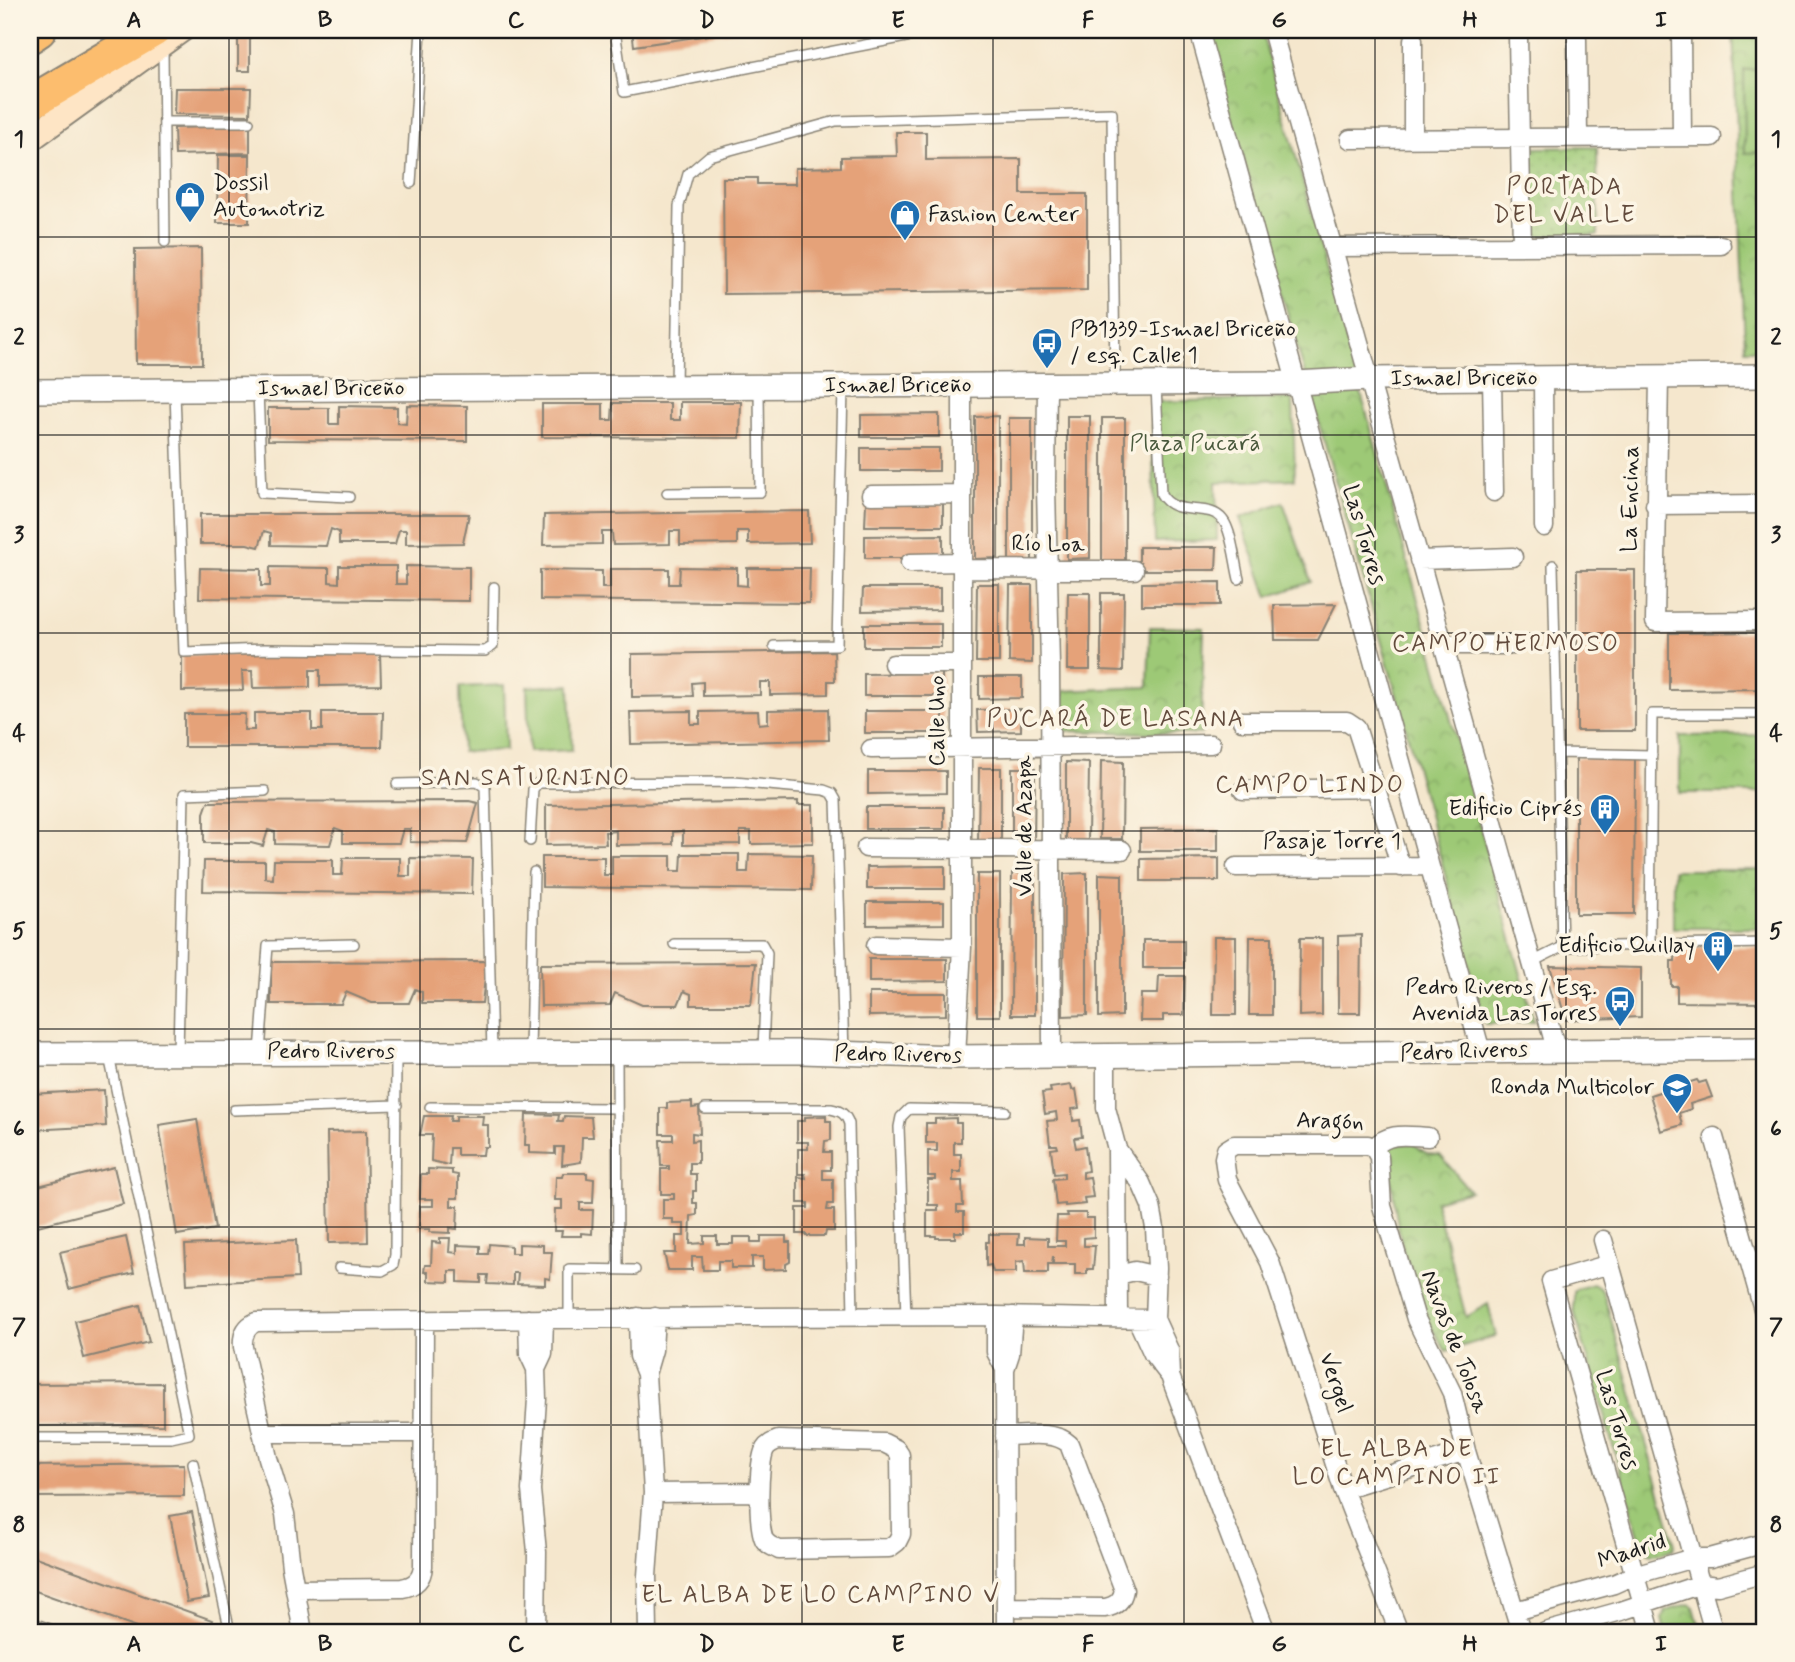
<svg xmlns="http://www.w3.org/2000/svg" width="1795" height="1662" font-family="Mynerve,sans-serif">
<style>
.grass{fill:url(#grass-dots);stroke:#5c7249;stroke-width:2}
.park{fill:url(#park-crowns);stroke:#5c7249;stroke-width:2}
.pitch{fill:#9dc976;stroke:#5c7249;stroke-width:2}
.building{fill:#e5a279}
.lines{fill:none;stroke-linecap:round;stroke-linejoin:round}
.service-casing{stroke:#888274;stroke-width:12}
.minor-casing{stroke:#888274;stroke-width:21}
.tertiary-casing{stroke:#888274;stroke-width:26}
.secondary-casing{stroke:#888274;stroke-width:28}
.motorway-casing{stroke:#888274;stroke-width:37}
.path{stroke:#888274;stroke-width:3.5;stroke-dasharray:2 5;stroke-linecap:butt}
.service{stroke:#fff;stroke-width:9}
.minor{stroke:#fff;stroke-width:18}
.tertiary{stroke:#fff;stroke-width:23}
.secondary{stroke:#fee5c5;stroke-width:24}
.motorway{stroke:#fcbd6e;stroke-width:33}
.grid{fill:none;stroke:#1c1c1c;stroke-width:2;stroke-opacity:0.55}
.labels{text-anchor:middle;dominant-baseline:central;stroke-width:7;stroke-linejoin:round;paint-order:stroke}
.poi-label{font-size:23px;fill:#1c1c1c;stroke:#fcf5e5;text-anchor:end}
.street-label{font-size:23px;fill:#1c1c1c;stroke:#fcf5e5}
.park-label{font-size:23px;fill:#49593c;stroke:#fcf5e5}
.neighbourhood-label{font-size:24px;letter-spacing:2px;fill:#624b3d;stroke:#fcf5e5}
.neatline{fill:none;stroke:#1c1c1c;stroke-width:2.5}
.grid-label{font-size:23px;text-anchor:middle;font-weight:bold;fill:#1c1c1c}
</style>
<defs>
<pattern id="grass-dots" width="8" height="8" patternUnits="userSpaceOnUse" patternTransform="scale(1.75)"><rect width="8" height="8" fill="#9dc976"/><path d="M2 2h.1M6 6h.1" fill="none" stroke="#87ac66" stroke-width="1.8" stroke-linecap="round"/></pattern>
<pattern id="park-crowns" width="20" height="18" patternUnits="userSpaceOnUse" patternTransform="scale(1.75)"><rect width="20" height="18" fill="#9dc976"/><path d="M2 6a3 3 0 1 1 6 0M12 15a3 3 0 1 1 6 0" fill="none" stroke="#87ac66"/></pattern>
</defs>
<rect width="100%" height="100%" fill="#fcf5e5"/>
<filter id="ink" filterUnits="userSpaceOnUse"><feTurbulence type="fractalNoise" baseFrequency=".0143" numOctaves="2"/><feDisplacementMap in="SourceGraphic" scale="14" xChannelSelector="R" yChannelSelector="G"/><feConvolveMatrix kernelMatrix="1 2 1 2 8 2 1 2 1" color-interpolation-filters="sRGB"/></filter>
<filter id="wash" filterUnits="userSpaceOnUse"><feTurbulence type="fractalNoise" baseFrequency=".00686" numOctaves="4" result="noise"/><feDisplacementMap in="SourceGraphic" scale="28" xChannelSelector="R" yChannelSelector="G"/><feGaussianBlur stdDeviation="1.57" result="paint"/><feColorMatrix in="noise" values="0 0 0 0 0 0 0 0 0 0 0 0 0 0 0 0 0 1.4 0 .05"/><feComposite in="paint" operator="in"/></filter>
<g filter="url(#wash)">
<rect width="100%" height="100%" fill="#f5e7cd"/>
<path class="grass" d="M1597,147L1598,235L1532,236L1531,148Z"/>
<path class="park" d="M1224,30H1246L1262,33L1534,1022L1485,1024L1401,710L1210,42Z
M1733,30H1765V349H1745Z
M1293,398L1295,479L1216,482L1217,540L1155,542L1152,402Z
M1150,627L1204,628L1201,734L1064,731L1063,691L1148,687Z
M1765,735V793H1680V736Z
M1673,870H1765V928H1673Z
M1414,1143C1422,1152 1428,1155 1440,1155L1470,1191L1435,1201L1466,1317L1488,1304L1496,1336L1446,1351C1404,1289 1394,1217 1388,1144Z
M1593,1284L1601,1289L1604,1295L1675,1545L1673,1549C1661,1553 1651,1559 1642,1547L1574,1310V1292L1577,1289Z
M1689,1604L1694,1607L1701,1632H1665L1662,1618L1665,1611Z"/>
<path class="pitch" d="M1765,69V152L1745,153L1744,70Z
M1283,502L1311,582L1268,597L1240,518Z
M504,685L506,750L462,752L460,687Z
M570,685L572,750L529,752L527,687Z"/>
<g id="blocks">
<path class="building" d="M238,30H250V71H238Z
M632,30H737V31L634,46Z
M1061,30H1097L1098,31L1063,38Z
M175,88H251L250,115L174,114Z
M250,126V153L175,155L174,128Z
M896,132H926V160L1021,159V194H1087V290L724,294L723,178H757V184H795V168L841,167V157L897,156Z
M218,155H250L249,223H217Z
M201,248L202,364H136L135,249Z
M680,402H741L740,438L542,437V404H603V420H612L613,403H670V420H680Z
M407,405L467,406V441L268,440V408H329V424H339V406L397,407V423L406,424Z
M939,414V437H861V415Z
M998,416V558L975,559V417Z
M1067,416H1090V558L1067,559Z
M1009,418H1032V560H1009Z
M1102,418H1125V560H1102Z
M861,448H939V471H861Z
M866,503H943V526H865Z
M809,511L810,543L748,544V531H737V544L680,545V531H670V544L613,545L612,532H602V544L543,545L544,515Z
M200,514H469L463,543L406,544V530H399L395,544H339V532L331,529L326,546L271,545V533L264,531L259,547L247,544H200Z
M943,535V558H865V536Z
M1139,547H1217L1216,570H1139Z
M339,566H396V584H406V566L469,567V601L199,598L200,568L261,569V586H270V567L329,568V582L339,583Z
M680,567L737,568V585L747,586V568H810L809,603L540,600V570L602,571V588H610V569H669V584H679Z
M1577,570H1635V731H1577Z
M1220,582V605H1142V583Z
M977,584H999V662H976Z
M1010,585H1032V663L1009,662Z
M863,588H940V610L862,611Z
M1068,593H1090V670H1067Z
M1101,593H1124L1123,671L1101,670Z
M1336,604L1318,640H1275L1274,605Z
M864,624H941V647H864Z
M1765,632V689L1669,690V633Z
M834,651L835,681H828V694L770,695V682H760V695L703,696V682L692,683L693,696L632,697V654Z
M380,653L381,685L320,686V670H310V687L253,688L252,671H242L243,690L182,691V655Z
M942,673V696H864V674Z
M979,677H1022V698L979,699Z
M828,709L829,740L631,744L630,712L691,711V724H700V712L758,711L759,724L768,723V710Z
M1021,709V731L978,732L977,710Z
M865,711H943V733H865Z
M322,712H383L382,747H184V714H245L244,730H254V713H312V730H322Z
M1635,757L1634,914H1576V758Z
M1101,761L1123,762L1122,839H1100Z
M1066,762L1089,763L1088,840H1066Z
M979,768H1001V845H978Z
M1012,768H1035L1034,845L1012,846Z
M868,771H946V793L868,794Z
M469,801L478,803L467,843L410,842V829H403L399,843H343V831L335,828L330,845L275,844V832L268,830L263,846L251,843H204V813L208,802Z
M798,801V805H813V843L751,844V831H740V844L683,845V831L673,832V844L616,845V831L605,832L606,844L546,845V805Z
M866,807H944V829H866Z
M1218,828V851H1140V829Z
M682,854H739V872H748L749,854L812,855L811,890L542,887V857H604V875H612V856H671V871H681Z
M343,858H400V876H410V858L473,859L472,894L203,891L204,861H265V878L273,879L274,860H333V875H342Z
M1219,858V881H1141V859Z
M945,866V889H867V867Z
M1012,873H1035V1015H1011Z
M1087,873V1015L1063,1016L1064,874Z
M977,874H1000V1016H977Z
M1099,874L1122,875V1016L1099,1017Z
M867,902H944V924L867,925Z
M1361,935L1360,1013H1338V936Z
M1214,937H1236V1015H1213Z
M1250,937H1272V1015H1249Z
M1300,938H1322V1015L1299,1016Z
M1143,940H1184V968H1143Z
M1676,947H1765V1003L1677,1002V986H1671V961H1675Z
M869,959H947V981L869,982Z
M487,961L482,1003H422V992L415,989L409,1003H372L346,992L341,1004H271V962Z
M756,963L751,1005H691V994L684,991L678,1005H642L615,993L610,1005L541,1006L540,964Z
M1550,966L1641,968V1017L1566,1020Z
M1159,976H1185L1184,1015H1163V1021H1140L1141,994H1158Z
M869,993H946V1015L869,1016Z
M1697,1080L1699,1083L1706,1081L1712,1097L1690,1104L1691,1109L1679,1113L1682,1125L1661,1131L1650,1095Z
M1071,1085L1072,1090L1076,1089L1079,1108L1072,1109L1073,1121L1080,1120L1082,1137L1074,1138L1076,1148L1085,1146L1088,1171L1083,1172V1178L1090,1177L1093,1197L1084,1198L1085,1204L1065,1206V1204L1056,1205L1053,1179L1064,1178V1173L1054,1174L1051,1149L1058,1148L1057,1145H1050L1047,1121L1057,1120L1056,1112L1045,1114L1042,1093L1051,1092L1050,1088Z
M104,1090L106,1126L30,1130V1094Z
M692,1102V1108L699,1107L700,1134L692,1133V1141L698,1140V1163H690V1174H696V1191H693V1203H697V1215L691,1216L690,1244L704,1243V1236H717V1244H733V1237H751V1242H761V1236H786V1242H790V1262L786,1264V1269L763,1270V1257H752V1268H731V1261H718V1270H703L702,1257H692V1270H668L664,1253H676V1236H684V1224H673V1219H663V1199H674V1194H661V1169H669V1166H661L660,1140H673V1134H660V1108H667V1103Z
M526,1114L559,1115L558,1121H563L564,1116L591,1117L593,1137H582L581,1162L562,1165L563,1147H555V1154L529,1153V1145H525Z
M424,1116H451L450,1121H456V1116H483L482,1125H488V1147H484L483,1155H457V1148H450L449,1165L431,1161L432,1135H420Z
M826,1116V1121H831V1140L825,1141L824,1152H831V1170H823V1179H833V1204H828L827,1210H834V1231H826L825,1236H806V1234H797V1208H808V1203H798V1177L806,1178L805,1174H798V1149H808V1142H797V1121H805V1117Z
M956,1118V1123H961V1142H954V1154H961V1172H953V1181H962L963,1206H957V1212H964V1232H955V1238H936V1236H927V1210H938V1205H928V1180H935V1176H928V1151H937V1143H926V1123H935V1119Z
M197,1119L215,1229L177,1235L159,1125Z
M366,1131L368,1242L329,1243L327,1132Z
M114,1167L123,1204L30,1228V1188Z
M428,1169L452,1170V1174L458,1175V1198H451V1206H458L457,1229L450,1228V1233L429,1232L430,1229H419L420,1206H433V1199H420L421,1174H428Z
M563,1173H587V1178L594,1179L593,1203H580V1210H593L592,1234L581,1233V1236H561L562,1231H554L555,1209H562V1200H555L556,1177H562Z
M1067,1213H1086V1218H1094V1237L1084,1238V1246H1095L1093,1269H1087V1274H1075V1264H1053V1256L1052,1264H1048V1273H1025L1024,1261L1016,1262V1272H993L991,1265L986,1266V1242H989V1234H1019L1018,1244H1025V1237L1048,1238V1246H1065V1241H1056L1057,1216H1068Z
M126,1237L134,1273L69,1289L60,1252Z
M440,1238H450L449,1252L457,1253V1245L480,1246V1254H488L489,1244L511,1246V1253H519V1244L543,1245V1252H552L550,1279L545,1278V1285L517,1284L518,1273H513V1285L487,1284L488,1275H481V1283L458,1282V1271H449V1282L428,1281V1272H424L425,1265H431L432,1242L440,1243Z
M296,1240L298,1278L187,1284L185,1245Z
M140,1305L149,1342L84,1358L75,1321Z
M163,1383V1425L30,1426V1384Z
M184,1464V1496L30,1497V1466Z
M192,1512L209,1598L187,1602L170,1516Z
M30,1555L212,1620L207,1632H151L30,1589Z"/>
</g>
</g>
<g filter="url(#ink)">
<use href="#blocks" fill-opacity="0" stroke="#888274" stroke-width="2"/>
<g class="lines">
<g class="service-casing">
<path id="service" d="M615,30L624,92L942,30
M163,48L165,242
M164,122H249
M411,183L421,30
M676,386L679,206L688,174L709,156L836,121L1112,113L1115,382
M1156,386L1161,494C1175,519 1209,501 1223,520C1232,531 1235,564 1239,579
M258,391L262,493L349,497
M175,392L184,652L264,649L485,651L493,646L494,587
M667,493L760,492L759,388
M774,646L837,645L843,388
M1558,753L1652,755
M397,784L477,782L485,787L492,1052
M530,841L533,789L538,783L734,782L824,790L832,793L836,800L844,1053
M674,944H762L767,953L763,1050
M1650,946L1652,714H1765
M1562,947L1765,943
M1532,962L1562,947L1553,565
M530,1051L534,872
M178,1052L184,794L265,791
M260,1052L268,946L354,944
M617,1054L618,1269
M430,1107L617,1108
M705,1109H831C841,1111 846,1114 849,1124L853,1316
M234,1110L397,1105
M339,1268L382,1271L393,1265L395,1255L396,1053
M906,1316L899,1127L901,1117L909,1109L1005,1111
M569,1317V1269L635,1270
M30,1438H171L189,1434L109,1056
M193,1463L230,1632
M30,1622L58,1632"/>
</g>
<g class="minor-casing">
<path id="minor" d="M1199,30L1481,1052
M1272,30L1556,1049
M1681,33L1682,137
M1518,37L1522,246
M1577,39L1578,137
M1413,138V40
M1350,139L1712,137
M1332,247L1721,245
M1659,377L1655,622L1765,621
M1492,378L1494,492
M1543,378L1544,527
M1047,385L1046,487L1050,666L1052,1056
M871,495L962,494
M1655,505L1765,504
M1419,560L1513,557
M910,563L962,562
M962,569L1134,570
M1443,645H1514
M893,664H962
M1242,721H1347L1356,727L1401,867
M871,749L1211,744
M1243,790L1376,788
M866,848L1122,850
M1236,867L1429,866
M876,945L962,947
M1106,1056V1108L1117,1149L1118,1318
M956,1057L962,947V385
M1714,1137L1765,1316
M1374,1148L1368,1145H1234L1226,1150L1224,1158L1227,1180L1270,1262L1343,1489L1399,1632
M1374,1148L1379,1157L1382,1206L1416,1319L1452,1393L1466,1451L1521,1632
M1374,1148C1388,1131 1408,1136 1428,1137
M1117,1149L1141,1183L1151,1206L1155,1228L1157,1268L1155,1319L1169,1350L1170,1376L1266,1632
M1603,1240L1714,1632
M1610,1264L1551,1281L1651,1632
M1118,1275L1135,1271L1157,1276
M996,1316V1352L1005,1369
M638,1317L639,1356L646,1374L653,1493L647,1576L648,1632
M528,1319L529,1354L536,1369L537,1399L531,1490L537,1552L536,1632
M1137,1319L1153,1354L1170,1376
M536,1369L543,1354L544,1318
M646,1374L653,1350L655,1317
M262,1433H424
M1005,1436C1024,1436 1055,1430 1069,1444L1124,1590C1122,1601 1116,1606 1105,1608L1006,1607
M778,1440L884,1443L896,1449L900,1455L901,1534L897,1542L889,1548L779,1550C774,1547 769,1546 765,1541C757,1529 758,1462 765,1449C768,1444 773,1442 778,1440Z
M1343,1489L1466,1451
M653,1493L759,1492
M295,1589L402,1588C415,1586 422,1579 423,1566L424,1320
M1515,1611L1614,1584L1634,1575L1693,1558H1710L1765,1543
M303,1632L291,1567L285,1514L268,1458L243,1347C242,1336 245,1327 256,1322L747,1317L996,1316L1155,1319
M1006,1632L1005,1369L1010,1354L1013,1316
M1545,1632L1621,1611L1701,1584L1718,1586L1765,1573"/>
</g>
<g class="tertiary-casing">
<path id="tertiary" d="M30,391L1296,383L1369,379L1765,376
M30,1054L802,1052L956,1057L1765,1049"/>
</g>
<g class="secondary-casing">
<path id="secondary" d="M30,139L181,30"/>
</g>
<g class="motorway-casing">
<path id="motorway" d="M30,36L39,30
M30,103L154,30"/>
</g>
<path class="path" d="M1762,357L1765,345"/>
<use href="#service" class="service"/>
<use href="#minor" class="minor"/>
<use href="#tertiary" class="tertiary"/>
<use href="#secondary" class="secondary"/>
<use href="#motorway" class="motorway"/>
</g>
</g>
<path class="grid" d="M229,30V1632M420,30V1632M611,30V1632M802,30V1632M993,30V1632M1184,30V1632M1375,30V1632M1566,30V1632M30,237H1765M30,435H1765M30,633H1765M30,831H1765M30,1029H1765M30,1227H1765M30,1425H1765"/>
<defs>
<g id="shop-pin" transform="scale(1.575)"><path d="M0 17L-7.5 6A9.5 9.5 0 1 1 7.5 6Z" fill="#1f6fb2" stroke="#fcf5e5"/><path d="M-5-2.5h2.3a2.7 3.5 0 0 1 5.4 0H5L5.5 6h-11ZM-1.5-2.5h3a1.5 2.3 0 0 0-3 0Z" fill="#fff"/></g>
<g id="bus-pin" transform="scale(1.575)"><path d="M0 17L-7.5 6A9.5 9.5 0 1 1 7.5 6Z" fill="#1f6fb2" stroke="#fcf5e5"/><path d="M-5-6H5V4H4V6H2V4H-2V6H-4V4H-5ZM-3.5-4V0h7V-4ZM-3.5 1.2v1.5H-2V1.2ZM2 1.2v1.5H3.5V1.2Z" fill="#fff"/></g>
<g id="building-pin" transform="scale(1.575)"><path d="M0 17L-7.5 6A9.5 9.5 0 1 1 7.5 6Z" fill="#1f6fb2" stroke="#fcf5e5"/><path d="M-4-6H4V6H1V3H-1V6H-4ZM-2.5-4.3h1.7v1.8h-1.7ZM.8-4.3h1.7v1.8H.8ZM-2.5-1h1.7V.8h-1.7ZM.8-1h1.7V.8H.8Z" fill="#fff"/></g>
<g id="school-pin" transform="scale(1.575)"><path d="M0 17L-7.5 6A9.5 9.5 0 1 1 7.5 6Z" fill="#1f6fb2" stroke="#fcf5e5"/><path d="M0-5L7-2L0 1L-7-2ZM-4 1L0 2.5L4 1V4Q0 6-4 4Z" fill="#fff"/></g>
</defs>
<g fill-rule="evenodd">
<use href="#shop-pin" x="190" y="197"/>
<use href="#shop-pin" x="905" y="215"/>
<use href="#bus-pin" x="1047" y="343"/>
<use href="#building-pin" x="1605" y="809"/>
<use href="#building-pin" x="1718" y="946"/>
<use href="#bus-pin" x="1620" y="1001"/>
<use href="#school-pin" x="1677" y="1088"/>
</g>
<g class="labels">
<g class="poi-label">
<text x="213" y="184" text-anchor="start">Dossil<tspan x="213" dy="26">Automotriz</tspan></text>
<text x="928" y="215" text-anchor="start">Fashion Center</text>
<text x="1070" y="330" text-anchor="start">PB1339-Ismael Briceño<tspan x="1070" dy="26">/ esq. Calle 1</tspan></text>
<text x="1582" y="809">Edificio Ciprés</text>
<text x="1695" y="946">Edificio Quillay</text>
<text x="1597" y="988">Pedro Riveros / Esq.<tspan x="1597" dy="26">Avenida Las Torres</tspan></text>
<text x="1654" y="1088">Ronda Multicolor</text>
</g>
<g class="street-label">
<text x="1464" y="379">Ismael Briceño</text>
<text x="898" y="386">Ismael Briceño</text>
<text x="331" y="389">Ismael Briceño</text>
<text transform="translate(1631 499) rotate(-89)">La Encina</text>
<text transform="translate(1363 535) rotate(74)">Las Torres</text>
<text transform="translate(1048 545) rotate(1)">Río Loa</text>
<text transform="translate(938 721) rotate(-90)">Calle Uno</text>
<text transform="translate(1025 826) rotate(-90)">Valle de Azapa</text>
<text x="1332" y="842">Pasaje Torre 1</text>
<text x="331" y="1052">Pedro Riveros</text>
<text transform="translate(1464 1052) rotate(-2)">Pedro Riveros</text>
<text transform="translate(898 1055) rotate(1)">Pedro Riveros</text>
<text transform="translate(1330 1122) rotate(2)">Aragón</text>
<text transform="translate(1454 1342) rotate(69)">Navas de Tolosa</text>
<text transform="translate(1335 1383) rotate(72)">Vergel</text>
<text transform="translate(1616 1420) rotate(74)">Las Torres</text>
<text transform="translate(1632 1552) rotate(-18)">Madrid</text>
</g>
<g class="park-label">
<text x="1195" y="444">Plaza Pucará</text>
</g>
<g class="neighbourhood-label">
<text x="1565" y="187">PORTADA<tspan x="1565" dy="28">DEL VALLE</tspan></text>
<text x="1506" y="644">CAMPO HERMOSO</text>
<text x="1116" y="719">PUCARÁ DE LASANA</text>
<text x="526" y="778">SAN SATURNINO</text>
<text x="1310" y="785">CAMPO LINDO</text>
<text x="1397" y="1449">EL ALBA DE<tspan x="1397" dy="28">LO CAMPINO II</tspan></text>
<text x="821" y="1595">EL ALBA DE LO CAMPINO V</text>
</g>
</g>
<rect width="1795" height="1662" fill="none" stroke="#fcf5e5" stroke-width="77"/>
<rect x="38" y="38" width="1718" height="1586" class="neatline"/>
<g class="grid-label">
<text x="134" y="27">A</text>
<text x="325" y="27">B</text>
<text x="516" y="27">C</text>
<text x="707" y="27">D</text>
<text x="898" y="27">E</text>
<text x="1088" y="27">F</text>
<text x="1279" y="27">G</text>
<text x="1470" y="27">H</text>
<text x="1661" y="27">I</text>
<text x="19" y="146">1</text>
<text x="1776" y="146">1</text>
<text x="19" y="344">2</text>
<text x="1776" y="344">2</text>
<text x="19" y="542">3</text>
<text x="1776" y="542">3</text>
<text x="19" y="740">4</text>
<text x="1776" y="740">4</text>
<text x="19" y="938">5</text>
<text x="1776" y="938">5</text>
<text x="19" y="1136">6</text>
<text x="1776" y="1136">6</text>
<text x="19" y="1334">7</text>
<text x="1776" y="1334">7</text>
<text x="19" y="1532">8</text>
<text x="1776" y="1532">8</text>
<text x="134" y="1651">A</text>
<text x="325" y="1651">B</text>
<text x="516" y="1651">C</text>
<text x="707" y="1651">D</text>
<text x="898" y="1651">E</text>
<text x="1088" y="1651">F</text>
<text x="1279" y="1651">G</text>
<text x="1470" y="1651">H</text>
<text x="1661" y="1651">I</text>
</g>
</svg>
